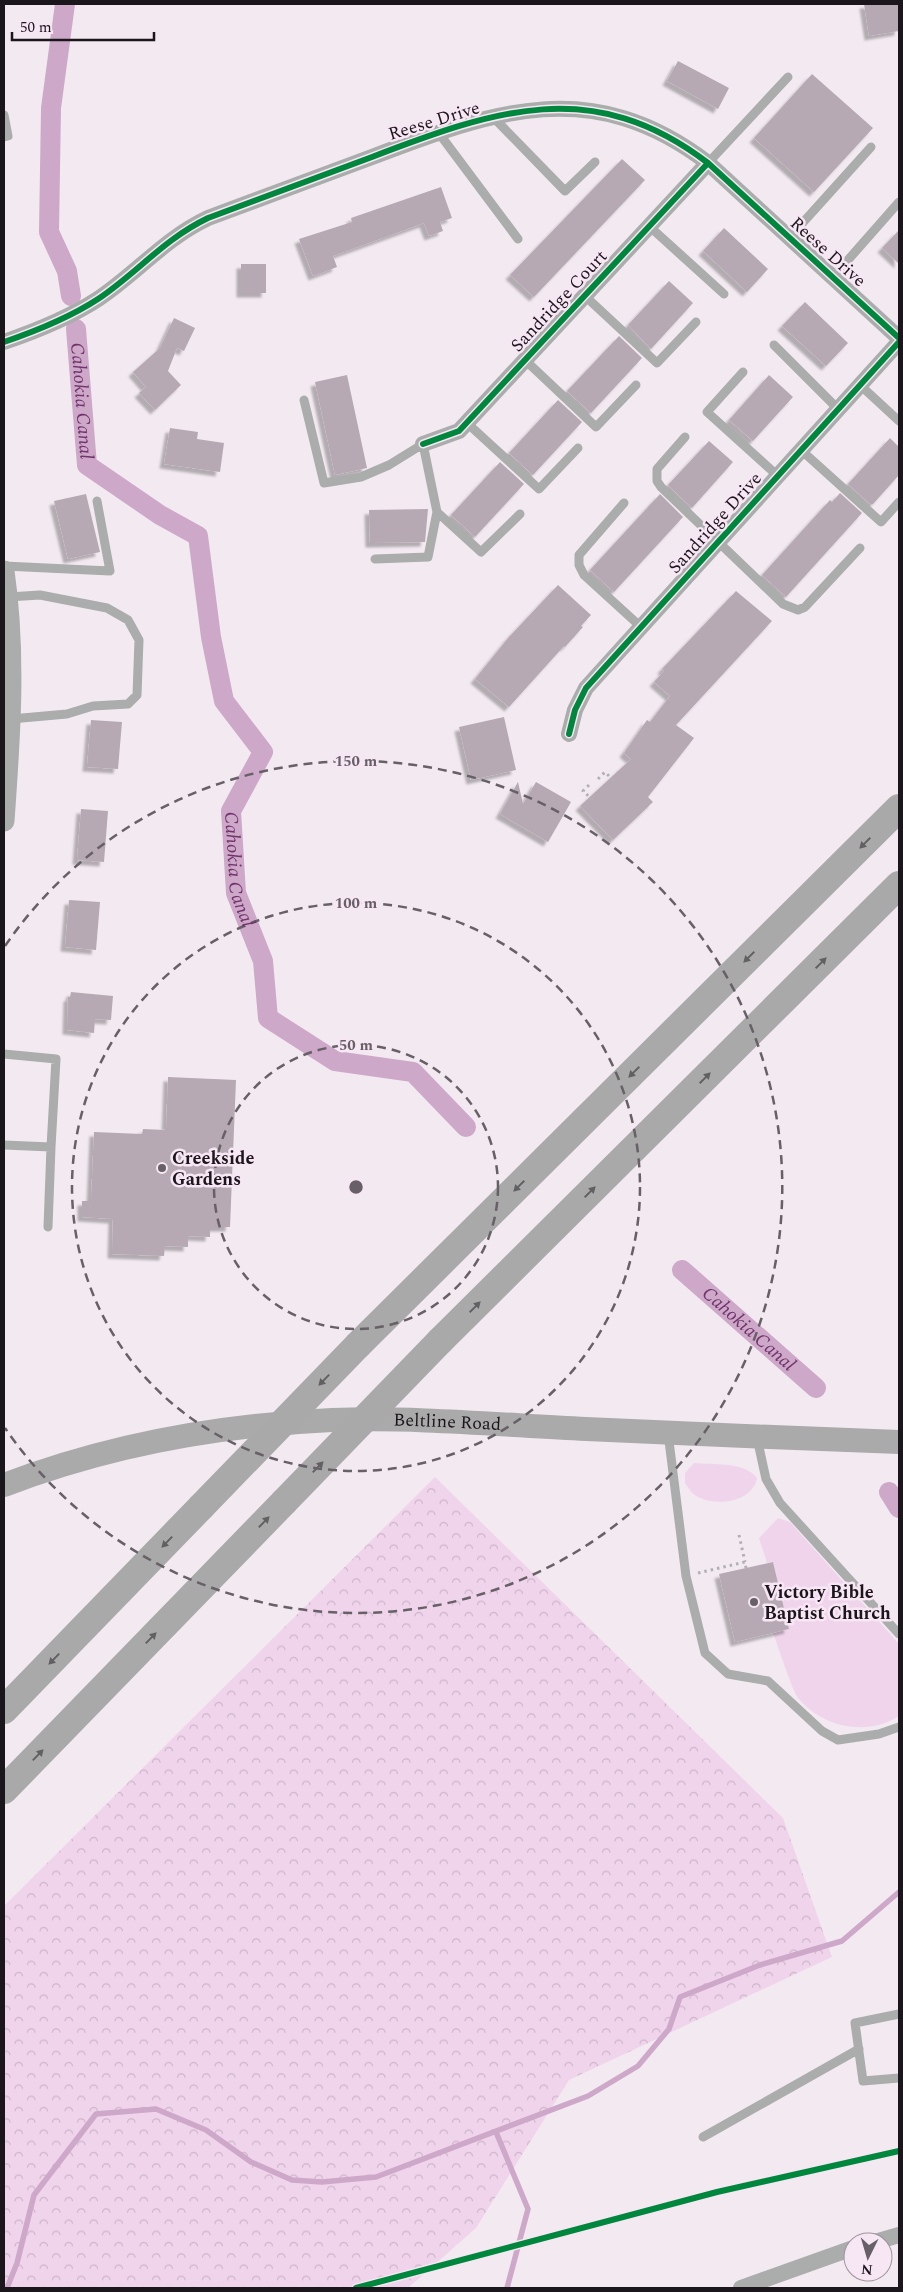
<svg xmlns="http://www.w3.org/2000/svg" width="903" height="2292" font-family="Spectral,serif">
<style>
.green{fill:#f0d4ec}
.forest{fill:url(#forest-crowns)}
.lines{fill:none;stroke-linecap:round;stroke-linejoin:round}
.stream{stroke:#cea8c9;stroke-width:5.5}
.canal{stroke:#cea8c9;stroke-width:20}
.building{fill:#b6a9b4;filter:url(#shadow)}
.path{stroke:#b2b0b2;stroke-width:3;stroke-dasharray:2.5 4;stroke-linecap:butt}
.service{stroke:#abacac;stroke-width:9}
.minor{stroke:#abacac;stroke-width:16}
.tertiary{stroke:#abacac;stroke-width:21}
.secondary{stroke:#abaaab;stroke-width:24}
.motorway{stroke:#a9a9aa;stroke-width:28}
.motorway-bridge{stroke:#a9a9aa;stroke-width:28}
.cycleway-casing{stroke:#f7e6f4;stroke-width:9}
.cycleway{stroke:#00873e;stroke-width:6}
.oneway{fill:#626062}
.ring{fill:none;stroke:#676066;stroke-width:2.5;stroke-dasharray:9 6}
.poi-dot{fill:#676066;stroke:#f7e6f4;stroke-width:2}
.labels{text-anchor:middle;dominant-baseline:central;stroke-width:5;stroke-linejoin:round;paint-order:stroke}
.street-label{font-size:18px;fill:#1b161b;stroke:#f7e6f4}
.poi-label{font-size:18px;font-weight:bold;fill:#1b161b;stroke:#f7e6f4;text-anchor:start}
.water-label{font-size:19px;font-style:italic;fill:#71346c;stroke:#f7e6f4}
.centre{fill:#676066;stroke:#f7e6f4;stroke-width:2.5}
.ring-label{font-size:15px;text-anchor:middle;font-weight:bold;fill:#676066;stroke:#f7e6f4;stroke-width:5;stroke-linejoin:round;paint-order:stroke}
</style>
<defs>
<pattern id="forest-crowns" width="20" height="18" patternUnits="userSpaceOnUse" patternTransform="scale(1.25)"><rect width="20" height="18" fill="#f0d4ec"/><path d="M2 6a3 3 0 1 1 6 0M12 15a3 3 0 1 1 6 0" fill="none" stroke="#cdb5ca"/></pattern>
<filter id="shadow"><feDropShadow dx="-4.5" dy="4.5" stdDeviation="1" flood-color="#0004"/></filter>
</defs>
<rect width="100%" height="100%" fill="#f3eaf1"/>
<path class="green" d="M694,1463C713,1465 744,1461 757,1478C753,1502 717,1507 698,1497C692,1494 689,1489 685,1483V1473Z
M778,1518L790,1522L899,1644V1716C866,1737 822,1727 798,1698C792,1690 778,1646 773,1633L789,1629L773,1562L767,1563L759,1538Z"/>
<path class="forest" d="M435,1477L783,1818L832,1957L569,2080L476,2228L408,2288H4V1906Z"/>
<g class="lines">
<path class="stream" d="M496,2132L528,2209L507,2288
M7,2288L17,2263L34,2195L96,2114L156,2109L206,2130L251,2162L292,2180L322,2182L376,2177L588,2096L638,2066L669,2029L680,1997L760,1965L842,1941L899,1892"/>
<g class="canal">
<path d="M65,4L51,108L49,232L67,271L71,296"/>
<path id="s1" d="M76,329L87,465L160,515L198,536L211,637L224,701L263,752L231,811L236,893L263,961L268,1018L335,1061L413,1072L466,1127"/>
<path id="s2" d="M682,1270L816,1388"/>
<path d="M889,1492L899,1508"/>
</g>
</g>
<path class="building" d="M864,4H899V31L869,36Z
M678,61L729,88L718,109L667,81Z
M812,74L873,128L814,192L754,138Z
M622,159L645,180L534,297L510,275Z
M441,187L452,218L440,222L443,231L429,236L424,223L333,256L337,267L313,276L299,239L352,222L351,218Z
M724,228L768,269L747,292L703,251Z
M899,230V264L882,248Z
M241,264H266V293H241Z
M669,281L693,303L651,349L628,325Z
M805,302L848,343L826,366L782,326Z
M174,318L195,328L184,351L177,348L168,371L181,385L155,410L139,393L146,387L133,372L160,348Z
M619,336L642,358L591,413L567,391Z
M347,375L367,468L335,475L315,382Z
M769,375L793,397L753,441L729,420Z
M558,400L582,422L533,475L509,453Z
M170,428L198,432L197,439L224,443L220,472L164,464Z
M890,438L899,447V475L873,504H870L848,484Z
M709,441L733,462L692,508L668,485Z
M500,462L524,484L475,537L451,515Z
M840,493L862,513L786,597L762,575L830,500L832,502Z
M86,494L100,552L68,559L54,501Z
M660,494L683,517L614,592L590,570Z
M428,509L425,542L370,543L369,510Z
M558,585L591,615L581,626L583,627L565,647L564,646L509,707L475,679L509,637Z
M736,591L772,621L676,725L694,738L648,797L653,802L613,840L580,806L631,759L624,753L647,720L650,722L670,696L654,682L664,671L662,669Z
M504,717L516,770L471,780L459,727Z
M91,720L122,722L118,769L87,767Z
M518,782L523,804L536,782L571,802L548,842L500,814Z
M81,809L108,811L104,862L77,860Z
M69,900L100,902L96,950L65,947Z
M71,992L113,996L111,1020L95,1019L94,1033L67,1030L68,997H70Z
M168,1077L236,1080L230,1227H210V1237L188,1236V1247L165,1246L164,1256L112,1254L113,1219L82,1217V1201H91L94,1132L142,1134L143,1129L166,1130Z
M773,1562L789,1629L735,1642L719,1574Z"/>
<g class="lines">
<path class="path" d="M598,779L605,772L614,781
M589,785L583,791L593,800
M739,1535L745,1562
M698,1573L745,1562L746,1568"/>
<path class="service" d="M4,115L8,136L4,137
M494,118L565,191L595,162
M438,132L518,239
M708,163L788,77
M649,226L724,294
M789,238L871,147
M833,277L899,202
M585,296L657,363L696,322
M774,345L838,409
M525,360L596,427L636,385
M743,372L707,412L778,476
M860,385L899,421
M304,400L324,483L361,477L389,465L423,444L437,512L481,552L520,514
M467,423L539,489L578,448
M685,437L657,469V481L661,487L783,604L798,610L805,607L860,548
M801,450L881,522L899,502
M624,503L579,555V565L584,575L641,627
M375,559L428,557L437,512
M4,566L110,571L97,501
M8,597L40,595L107,608L128,620L139,640L137,695L128,704L93,706L67,714L11,719
M4,1054L56,1059L51,1147L4,1145
M48,1227L51,1147
M668,1433L686,1576L705,1653L728,1674L768,1681L822,1731L838,1740L879,1734L899,1727
M757,1438L766,1479L780,1503L899,1634
M899,2014L855,2023L863,2081L899,2078
M703,2137L859,2049"/>
<path class="minor" d="M4,342C36,331 69,318 98,299C137,273 164,239 208,218C263,198 317,177 372,157C495,110 593,75 708,163L899,338
M423,444L459,431L708,163
M569,734L575,710L586,688L899,342
M875,2242L899,2235
M741,2288L853,2248"/>
<path class="tertiary" d="M4,571C16,653 10,738 4,821"/>
<path class="secondary" id="s3" d="M4,1485C109,1445 220,1425 332,1420C416,1417 502,1425 586,1429C690,1434 795,1438 899,1442"/>
<path class="motorway" d="M440,1341L899,885
M358,1345L899,808
M4,1710L201,1507
M4,1790L284,1502"/>
<path class="motorway-bridge" d="M284,1502L440,1341
M201,1507L358,1345"/>
<g class="cycleway-casing">
<path id="cycleway" d="M4,342C36,331 69,318 98,299C137,273 164,239 208,218C263,198 317,177 372,157C495,110 593,75 708,163L899,338
M423,444L459,431L708,163
M569,734L575,710L586,688L899,342
M356,2288L717,2192L899,2151"/>
</g>
<use href="#cycleway" class="cycleway"/>
</g>
<defs><path id="oneway-solid" d="M-6-.8H1V-3.2L6.5 0L1 3.2V.8H-6Z" transform="scale(1.25)"/></defs>
<g class="oneway">
<use href="#oneway-solid" transform="translate(865 843) rotate(135)"/>
<use href="#oneway-solid" transform="translate(749 957) rotate(135)"/>
<use href="#oneway-solid" transform="translate(821 963) rotate(-45)"/>
<use href="#oneway-solid" transform="translate(634 1072) rotate(135)"/>
<use href="#oneway-solid" transform="translate(705 1078) rotate(-45)"/>
<use href="#oneway-solid" transform="translate(519 1186) rotate(135)"/>
<use href="#oneway-solid" transform="translate(590 1192) rotate(-45)"/>
<use href="#oneway-solid" transform="translate(475 1307) rotate(-45)"/>
<use href="#oneway-solid" transform="translate(324 1380) rotate(134)"/>
<use href="#oneway-solid" transform="translate(318 1467) rotate(-46)"/>
<use href="#oneway-solid" transform="translate(264 1522) rotate(-46)"/>
<use href="#oneway-solid" transform="translate(167 1542) rotate(134)"/>
<use href="#oneway-solid" transform="translate(151 1638) rotate(-46)"/>
<use href="#oneway-solid" transform="translate(54 1659) rotate(134)"/>
<use href="#oneway-solid" transform="translate(38 1755) rotate(-46)"/>
</g>
<g class="ring">
<circle cx="356" cy="1187" r="142"/>
<circle cx="356" cy="1187" r="284"/>
<path d="M5 946A426 426 0 1 1 5 1428"/>
</g>
<g class="poi-dot">
<circle cx="162" cy="1168" r="5"/>
<circle cx="754" cy="1602" r="5"/>
</g>
<g class="labels">
<g class="street-label">
<text transform="translate(434 121) rotate(-17)">Reese Drive</text>
<text transform="translate(828 252) rotate(42)">Reese Drive</text>
<text transform="translate(559 301) rotate(-47)">Sandridge Court</text>
<text transform="translate(715 523) rotate(-48)">Sandridge Drive</text>
<text stroke="none"><textPath href="#s3" startOffset="451">Beltline Road</textPath></text>
</g>
<g class="poi-label">
<text x="172" y="1158">Creekside<tspan x="172" dy="21">Gardens</tspan></text>
<text x="764" y="1592">Victory Bible<tspan x="764" dy="21">Baptist Church</tspan></text>
</g>
<g class="water-label">
<text stroke="none"><textPath href="#s1" startOffset="72">Cahokia Canal</textPath></text>
<text stroke="none"><textPath href="#s1" startOffset="626">Cahokia Canal</textPath></text>
<text stroke="none"><textPath href="#s2" startOffset="89">Cahokia Canal</textPath></text>
</g>
</g>
<circle cx="356" cy="1187" r="8" class="centre"/>
<g class="ring-label">
<text x="356" y="766">150 m</text>
<text x="356" y="908">100 m</text>
<text x="356" y="1050">50 m</text>
</g>
<rect width="903" height="2292" fill="none" stroke="#1b161b" stroke-width="10"/>
<g transform="translate(868 2257) rotate(185)"><circle r="24" fill="#f7e6f4" stroke="#9f939d"/>
<path d="M0-4L9 19L0 12L-9 19Z" fill="#676066"/>
<text y="-8" font-size="14" font-weight="bold" text-anchor="middle" fill="#1b161b">N</text>
</g>
<path d="M12 32v8h142v-8" fill="none" stroke="#1b161b" stroke-width="2.5"/>
<text x="20" y="32" font-size="15" fill="#1b161b" stroke="#f7e6f4" stroke-width="4" paint-order="stroke">50 m</text>
</svg>
